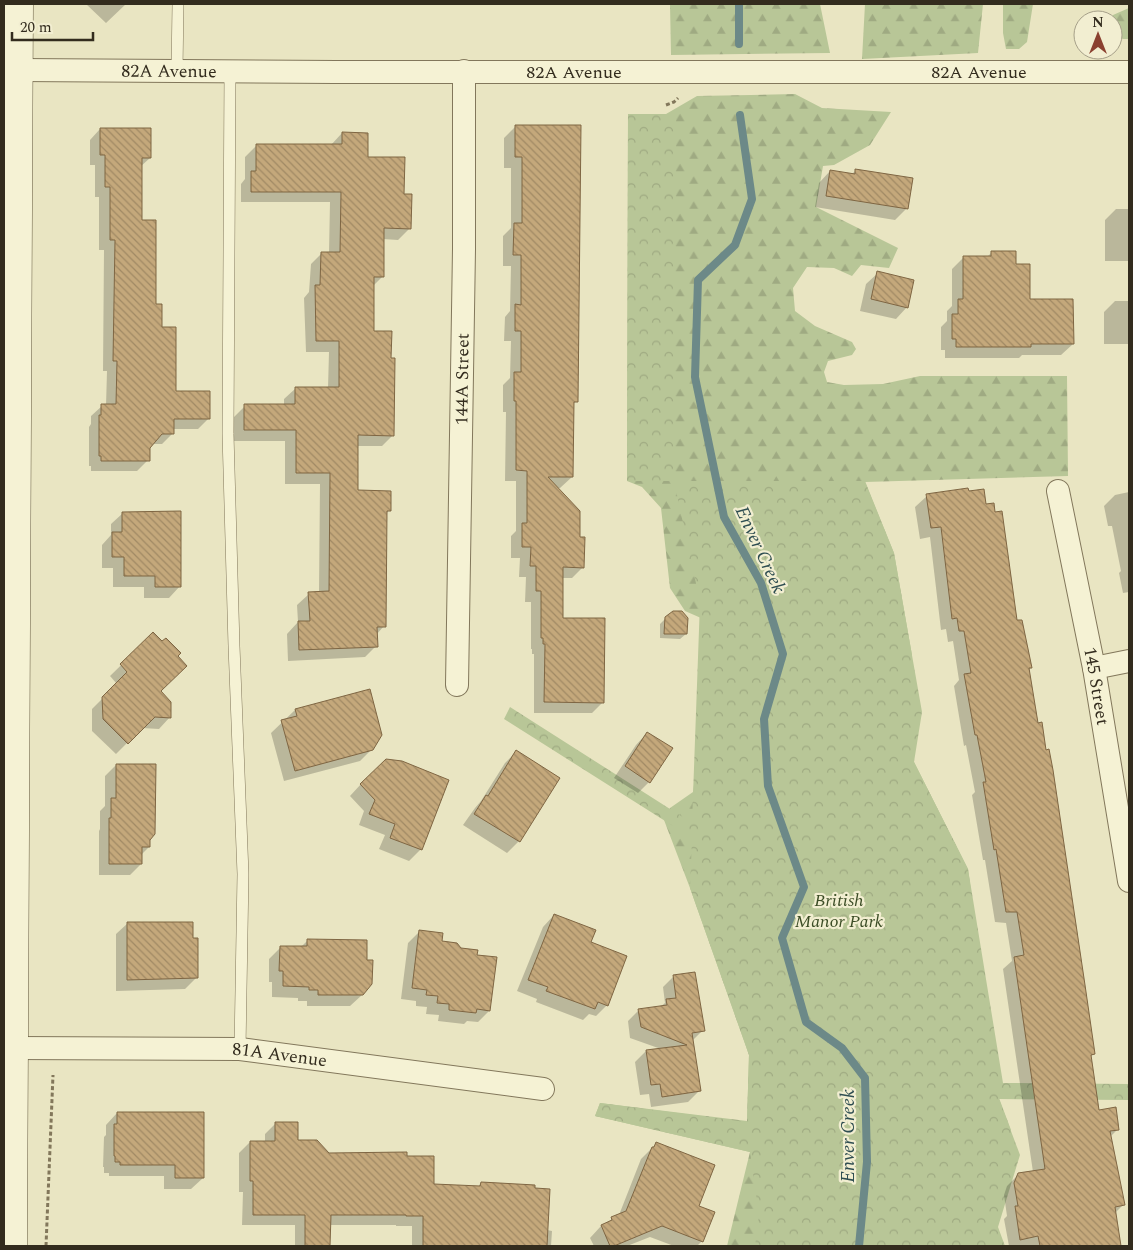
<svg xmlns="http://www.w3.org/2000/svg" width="1133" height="1250" font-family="Spectral,serif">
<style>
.forest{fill:url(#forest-firs)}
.park{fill:url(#park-crowns)}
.shadow{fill:#0003}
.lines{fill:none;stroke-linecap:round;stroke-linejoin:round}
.stream{stroke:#6c8988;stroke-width:8}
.building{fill:url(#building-back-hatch);stroke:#7f6643}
.service-casing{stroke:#82775b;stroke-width:12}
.minor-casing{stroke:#82775b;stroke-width:24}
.secondary-casing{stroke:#63583e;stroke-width:29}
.path{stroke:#82775b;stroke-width:3;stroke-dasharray:4 2.5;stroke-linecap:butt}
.service{stroke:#f5f2d4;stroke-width:11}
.minor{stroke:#f5f2d4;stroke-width:22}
.secondary{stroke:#f5f2d4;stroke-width:28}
.labels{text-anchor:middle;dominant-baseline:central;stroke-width:4.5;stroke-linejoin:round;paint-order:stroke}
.street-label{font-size:18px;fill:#332c1e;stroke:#f2eed1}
.park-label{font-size:18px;font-style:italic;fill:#3c4d26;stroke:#f2eed1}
.water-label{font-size:19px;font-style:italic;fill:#2e4d51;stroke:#f2eed1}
</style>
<defs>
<pattern id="forest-firs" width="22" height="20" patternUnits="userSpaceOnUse" patternTransform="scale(1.25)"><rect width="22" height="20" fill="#b8c697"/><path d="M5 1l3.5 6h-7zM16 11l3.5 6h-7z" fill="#9faa82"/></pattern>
<pattern id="park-crowns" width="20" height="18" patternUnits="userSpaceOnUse" patternTransform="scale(1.25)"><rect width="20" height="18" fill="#b8c697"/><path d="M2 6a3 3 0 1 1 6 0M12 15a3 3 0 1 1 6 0" fill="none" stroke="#9faa82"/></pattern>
<pattern id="building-back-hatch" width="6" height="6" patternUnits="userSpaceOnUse" patternTransform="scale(1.25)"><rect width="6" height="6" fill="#c4a87b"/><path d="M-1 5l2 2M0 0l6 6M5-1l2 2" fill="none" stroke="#a08964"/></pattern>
</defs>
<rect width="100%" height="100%" fill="#e9e5c2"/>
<path class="forest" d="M670,4H820L830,53L671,55Z
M865,4H983L978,53L862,59Z
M1003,4H1033L1027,42L1019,49H1006L1003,33Z
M1129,8V39H1123L1113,34V20H1110L1113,15Z
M795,94L822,108L891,112L870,145L834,165L823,166L816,207L898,248L889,268L861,265L852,276L834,268L807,267L793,288L795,311L815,326L852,342L856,349L852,355L828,361L824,372L827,382L844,385L883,384L920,376H1067L1068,476L865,482L894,553L912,655L903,703L914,762L968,869L999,1098L1011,1130L990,1246H727L750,1152L595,1116L600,1103L747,1121L749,1055L690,888L664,820L670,808L693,792L717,625L685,611L670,588L661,508L642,487L627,481L628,114H666L697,96Z"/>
<path class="park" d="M628,114H676L674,481H865L894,553L922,712L914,762L968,869L1003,1083L1129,1084V1100L999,1099L1020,1155L998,1227L1005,1246H755L759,1216L750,1152L595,1116L600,1103L747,1122L749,1055L690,888L692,838L504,719L510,707L692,823L700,602L674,481H627Z"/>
<path class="shadow" d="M86,4H126L106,23Z
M516,126L576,401L572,405V477L560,488H557L579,538L583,567L572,578H561V619L603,702L592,713H534V654H532V649H531V602H525L526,577H519L520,558H511V536L516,531V481H505L506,412H503V385L510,378L511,341H504L505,317L510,311L511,266H503V236L511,228V168H504V138Z
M100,129L150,158L140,167V221L155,305L174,393L209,418L198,429H173V433L162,444H151L148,447V460L137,471H91V466H89V427L91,424V416L102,406H106L107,371H103L104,250H99V197H95V165H90V140Z
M342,133L403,195L410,228L398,240L383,239L382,277L372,287V332L390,359L393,435L382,446H357L356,492L389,510L386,514L384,626L376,635V646L365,657L288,661L287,634L298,622L297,605L309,594L319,593L320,484H285V441H233L234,417L245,406H284V399L296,388H328L329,352H306L304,298L309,292L311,264L322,253H329L330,202H241V184L245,179V157L256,146L331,145Z
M856,170L907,208L895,220L815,207L819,183L830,171L851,175Z
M1116,209H1129V261H1105V220Z
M991,253L1015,265L1029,300L1073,344L1061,355H1022L1019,358H945V350H941V327L947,321V311L952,306V269L963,258H986Z
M878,273L907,307L896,319L860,311L866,284Z
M1115,301H1129V344H1104V312Z
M1129,492V592L1123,593L1119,573L1121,571L1112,526H1108L1104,506L1115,495Z
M968,493L985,506L1016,622L1031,668L1028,670L1093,1054L1090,1057L1098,1111L1118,1129L1110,1137L1123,1205L1115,1213L1120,1246H1009L1004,1219L1007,1216L1004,1195L1007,1186L1019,1174L1033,1172L1003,969L1012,961L1006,923L995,922L985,860H983L972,795L975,792L966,745L964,746L954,686L959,680L953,641L948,642L946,629L941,630L930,537L920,539L915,507L927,496Z
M123,513L180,586L169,598H144V587H113V568H102V545L111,535V524Z
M666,618L686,634L680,639L660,638V624Z
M153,634L160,691L170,717L159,729L142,728L116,754L92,731V709L117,684L110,676Z
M369,690L372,749L360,761L284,781L271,733L295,710Z
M647,733L649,782L638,793L614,778L636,745Z
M516,752L559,778L519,841L507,853L463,825L475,808L481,801L505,763Z
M116,765L149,839V847L141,855V864L130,875H99V831L100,829V811L105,806V776Z
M361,784L421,849L409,861L379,849L385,835L359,825L364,811L350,796Z
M554,915L590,943L607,1005L596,1016L589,1014L583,1020L536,1002L537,999L517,991L543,927Z
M128,923L192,940L197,977L185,989L116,991V934Z
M419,932L440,942L476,956L489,1011L478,1022L467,1021L464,1024L438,1021L439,1015L426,1014L427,1007L416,1006V1001L401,999L408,943Z
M308,940L366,961L362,995L350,1006H307V1001H298V998L272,997V982H269V959L280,948H300Z
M674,976L703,1030L692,1041L699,1091L688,1102L651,1107L649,1094L640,1095L635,1062L646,1051L661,1049L630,1038L628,1021L639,1010L660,1007L665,1003L663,987Z
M117,1113L203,1178L191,1189H164V1176H109V1173H104V1167H103L104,1137L106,1135V1125Z
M276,1123L297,1141L328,1155L405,1158L433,1185L478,1187L481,1183L547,1230L552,1231L551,1246H412V1226H396V1225H329V1246H295V1225H242L243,1192H239V1153L250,1142H265V1134Z
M656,1144L697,1206L702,1241L697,1246H674L650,1237L627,1246H594L590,1238L601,1226L619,1215L641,1159Z"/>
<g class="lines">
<path class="stream" d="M739,4V44
M740,115L752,199L735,245L698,280L695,377L724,517L761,583L783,654L764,719L768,786L804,887L782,938L806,1022L842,1048L865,1078L867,1162L859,1246"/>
</g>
<path class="building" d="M515,125H581L578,402H574L573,477H548L580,511V537H585L584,568L563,567V618H605L604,703L544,702L545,644H543V638H541V591H536V566H530L531,547H522V523H527V471L516,470V401H514V372H521V331H515V304L521,305V255H513L514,223H522V157H515Z
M100,128H151V158H142V220H156V304H162V327H176V391H210V419H174V434H162L150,448V461H101V456H99V415H101V404H116L117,361H113L115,240H110V187H105V155H100Z
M342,132L368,133V157H405L404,194H412L411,229L384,228V277H374V331H392L391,358H395L394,436L358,435V490L391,491V511H387L386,627H377L378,647L299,650L298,621H310L308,592L329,591L330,473H296V430H244V404H295V387H339V341H316L315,285H320L321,252H340L341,192H251V171H256V144H342Z
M855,169L913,178L908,209L826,196L830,170L855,174Z
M991,251H1016V264H1030V299H1073L1074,344H1031V347H956V339H952V314H958V299H963V256H991Z
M877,271L914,280L908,308L871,299Z
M968,488L969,491L984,489L986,504L994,503L995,512L1002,511L1017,620H1022L1032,668H1029L1038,723L1042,722L1046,750L1049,749L1053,770L1085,985L1095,1054L1091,1055L1099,1110L1116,1107L1119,1130L1110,1131L1125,1205L1115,1207L1121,1246H1040L1038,1236L1020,1240L1015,1206H1018L1014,1183L1018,1173L1045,1169L1014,957L1024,955L1017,912H1006L996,849L994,850L983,782H986L977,735H975L964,674L971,673L964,631H959L957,618L952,619L941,527L931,528L926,494Z
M181,511V587H155V576H124V557H112V532H122V512Z
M673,611H682L688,618L687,634H664L665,617Z
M153,632L162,641L166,638L181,653L178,656L187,666L161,691L171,702V718L155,717L128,744L103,719L102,697L127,672L120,664Z
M370,689L382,735L373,750L295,771L281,720L297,716L295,709Z
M647,732L673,748L650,783L625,766Z
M516,750L560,778L520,842L474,814L486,795L488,796Z
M386,759L402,761L449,780L422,850L390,838L395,824L369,814L375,800L360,784Z
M116,764H156L155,834L150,840V847H142V864H109V818H111V798H116Z
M554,914L596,930L591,942L627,956L608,1006L598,1002L595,1009L546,991L548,987L528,980Z
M127,922H193V938H198V978L127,980Z
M419,930L443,933L442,941L457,943L461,948L478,950L477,955L497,957L490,1011L477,1009L476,1013L449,1010V1004L437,1003L438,996L426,995L427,990L412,988Z
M307,939L367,940V960H373L372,984L363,995H318V990H309V987L283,986V971H279L280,946H307Z
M695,972L705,1031L692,1033L701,1091L662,1097L660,1084L651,1085L646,1050L687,1045L641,1027L638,1009L667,1005L666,999L676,998L673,975Z
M117,1112H204V1178H175V1165H120V1162H115V1156H114V1124H117Z
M275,1122H298V1140H317L329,1153L407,1152V1156H434V1184L480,1186L481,1182L535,1185V1188L550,1189L547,1246H423V1216H406V1215H331L330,1246H305V1215H253V1181H250V1141H275Z
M656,1142L715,1165L699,1206L715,1212L703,1242L662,1226L614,1246H610L601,1225L612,1220L611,1217L626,1211L652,1147H654Z"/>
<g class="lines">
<g class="service-casing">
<path id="service" d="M177,71L178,4
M230,71L228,434L234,646L243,874L240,1049"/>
</g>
<g class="minor-casing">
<g id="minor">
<path id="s1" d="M19,70L336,72H1129"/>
<path id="s2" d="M1058,491L1094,668L1129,881"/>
<path d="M1094,668L1129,661"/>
<path id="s3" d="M457,685L464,249V71"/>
<path id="s4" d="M15,1048L240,1049L543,1089"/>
</g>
</g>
<g class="secondary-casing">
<path id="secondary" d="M13,1246L19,4"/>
</g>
<path class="path" d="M666,105L674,102L678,98
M46,1246L53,1075"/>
<use href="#service" class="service"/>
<use href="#minor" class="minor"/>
<use href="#secondary" class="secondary"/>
</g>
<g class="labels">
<g class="street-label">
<text stroke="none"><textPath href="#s1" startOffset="150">82A Avenue</textPath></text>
<text stroke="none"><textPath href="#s1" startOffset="555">82A Avenue</textPath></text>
<text stroke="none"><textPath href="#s1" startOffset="960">82A Avenue</textPath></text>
<text stroke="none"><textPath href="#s3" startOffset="306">144A Street</textPath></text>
<text stroke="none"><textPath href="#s2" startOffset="199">145 Street</textPath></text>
<text stroke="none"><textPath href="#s4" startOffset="265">81A Avenue</textPath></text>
</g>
<g class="park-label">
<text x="839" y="900">British<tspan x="839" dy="21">Manor Park</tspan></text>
</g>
<g class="water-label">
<text transform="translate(760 550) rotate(65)">Enver Creek</text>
<text transform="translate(848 1136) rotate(-90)">Enver Creek</text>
</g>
</g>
<rect width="1133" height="1250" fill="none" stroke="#332c1e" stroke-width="10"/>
<g transform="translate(1098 35)"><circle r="24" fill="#f2eed1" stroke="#a6a089"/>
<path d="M0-4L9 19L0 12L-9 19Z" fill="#8b4130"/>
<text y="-8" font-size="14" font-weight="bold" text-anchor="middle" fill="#332c1e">N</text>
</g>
<path d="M12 32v8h81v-8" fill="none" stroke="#332c1e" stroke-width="2.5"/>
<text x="20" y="32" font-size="15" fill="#332c1e" stroke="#f2eed1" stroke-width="4" paint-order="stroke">20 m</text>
</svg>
